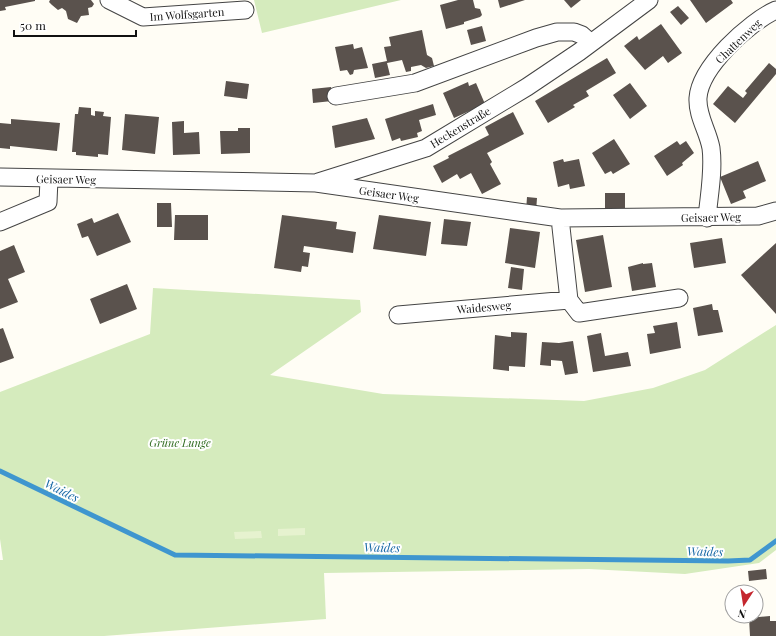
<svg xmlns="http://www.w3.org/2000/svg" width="776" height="636" font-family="'Playfair Display',serif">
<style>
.green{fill:#d5ebbd}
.pitch{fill:#e6f2cf}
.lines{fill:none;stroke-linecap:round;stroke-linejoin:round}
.stream{stroke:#3f96cf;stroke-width:5}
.building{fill:#5a524d}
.minor-casing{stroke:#444;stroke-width:19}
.minor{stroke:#fff;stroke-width:17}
.labels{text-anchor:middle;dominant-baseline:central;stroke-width:4;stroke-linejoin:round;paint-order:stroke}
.street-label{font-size:11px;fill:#111;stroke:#fff}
.park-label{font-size:11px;font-style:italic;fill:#2f6b1f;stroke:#fff}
.water-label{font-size:12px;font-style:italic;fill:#1768a6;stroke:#fff}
</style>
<rect width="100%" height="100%" fill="#fffdf5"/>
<path class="green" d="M254,0H401L262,33Z
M153,288L360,300L361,312L270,375L383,394L584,401L653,388L705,370L776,325V550L759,563L685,574L589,569L324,573L326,619L104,636H0V560H3L0,539V392L150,334Z"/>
<path class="pitch" d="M305,528V535L278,536V529Z
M261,531L262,538L235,539L234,532Z"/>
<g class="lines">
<path class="stream" d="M0,471L175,555L728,561L750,560L776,541"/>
</g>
<path class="building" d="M0,0H35V1L5,7L6,10L0,11Z
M50,0H91L94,4L92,7L88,8L89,15L81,16L77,23L68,19L66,11L62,8L58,10L52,5L49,2Z
M458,0H473L475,8L480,9L482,15L480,17L464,22V24L446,29L440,5Z
M498,0H525L500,8Z
M564,0H581L571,8Z
M690,0H731L733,3L706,23Z
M678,6L689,18L681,25L670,12Z
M661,24L682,53L668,63L663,56L645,70L624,46L637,36L639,40Z
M482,26L486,41L471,45L467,30Z
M422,30L427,55L432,58L434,66L426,68L421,65L411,67V71L406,72L402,60L387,63L390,75L375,78L372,64L387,61L384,47L391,46L389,37Z
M353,44L354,49L362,47L368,68L354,70L353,74L350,75L347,70L340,71L335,47Z
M607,58L616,73L586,91L589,96L573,105L575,107L548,123L535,101Z
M769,63L776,69V74L735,123L713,104L728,86L743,98L747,93L745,91Z
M226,81L249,84L247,99L224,96Z
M468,82L469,86L476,83L485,104L454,118L443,93Z
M630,83L647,106L630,119L613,95Z
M331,87L332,101L313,103L312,89Z
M433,104L436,115L419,120L422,131L417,133L418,137L401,141L400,138L392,141L385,119Z
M79,107L91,108V115L95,116V111L104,112L103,116L111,117L108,155L98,154V157L76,155V152H72L75,114H78Z
M513,112L524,134L487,153L492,162L490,164L501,184L482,194L471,173L460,179L457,174L442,183L433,166L449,158L448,156L489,135L485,127Z
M125,114L159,117L155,154L122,150Z
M367,118L375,139L335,148L332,126Z
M11,119L60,123L57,151L10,146V149L0,148V123L11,124Z
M184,121V133L199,132L200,154L173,155L172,122Z
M238,128H250V153L221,154L220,131H238Z
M614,139L630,164L613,174L611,171L605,174L592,153Z
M677,141L680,145L686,141L694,153L682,163L683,165L667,176L654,156Z
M563,159L564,162L579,159L585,186L570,189L569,184L558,187L553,162Z
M758,161L766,181L743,191L746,198L731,204L720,177Z
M605,193H625V210L605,211Z
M527,197L537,198L536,212L526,211Z
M157,203H171L172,227H157Z
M118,213L131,242L97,256L88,236L82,238L77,224L92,218L94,223Z
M175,215H208V240H174Z
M282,215L337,222L336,229L356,232L353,253L304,246L303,252L310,253L308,267L302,266L301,272L274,268Z
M379,215L431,222L426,256L373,249Z
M444,219L471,222L467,246L441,244Z
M510,228L540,232L535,268L505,263Z
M603,235L612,287L585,292L576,240Z
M722,238L726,263L694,268L690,243Z
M776,243V314L741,275Z
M14,245L25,272L8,279L18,302L0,309V251Z
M643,263V264L652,263L656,287L632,291L628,267Z
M511,267L524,269L522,290L508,288Z
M127,284L137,309L100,324L90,299Z
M712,304L713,310H718L723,332L698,336L693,308Z
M677,322L681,348L650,354L647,334L655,333L653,326Z
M3,328L14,358L0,363V329Z
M511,332L527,333L525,367L509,366V371L493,369L495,335L511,337Z
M601,333L605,356L628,352L631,366L593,372L587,336Z
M573,341L578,373L565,375L562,361L551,360V366L540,365L542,342L559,343Z
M766,569L767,579L749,581L748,571Z
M770,616V621H776V636H750L749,618Z"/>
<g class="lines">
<g class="minor-casing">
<path id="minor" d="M109,0L143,17L245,10
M336,96L415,83L536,38L557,32H574L582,35L591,43
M0,177L316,183L560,218L758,216L776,211
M318,182L426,148L527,87L579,52L649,0
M560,218L569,300L579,313L679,298
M707,218C709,195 714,171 711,148C708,131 697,116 698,98C700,67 749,22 776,10
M0,222L48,202L49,179
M398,315L569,300"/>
</g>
<use href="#minor" class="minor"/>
</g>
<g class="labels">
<g class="street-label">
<text transform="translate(187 14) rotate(-4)">Im Wolfsgarten</text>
<text transform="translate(738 41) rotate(-44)">Chattenweg</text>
<text transform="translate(460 127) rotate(-31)">Heckenstraße</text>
<text transform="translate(66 179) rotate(1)">Geisaer Weg</text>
<text transform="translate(389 194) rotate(8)">Geisaer Weg</text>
<text transform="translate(711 217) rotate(-1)">Geisaer Weg</text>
<text transform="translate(484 307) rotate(-5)">Waidesweg</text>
</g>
<g class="park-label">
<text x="180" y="442">Grüne Lunge</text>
</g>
<g class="water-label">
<text transform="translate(62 490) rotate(26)">Waides</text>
<text transform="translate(382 547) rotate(1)">Waides</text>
<text transform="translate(705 551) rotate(1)">Waides</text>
</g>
</g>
<g transform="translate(744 604) rotate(192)"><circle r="19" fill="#ffffff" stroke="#a0a0a0"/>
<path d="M0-3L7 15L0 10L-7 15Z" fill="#c4262e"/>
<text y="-6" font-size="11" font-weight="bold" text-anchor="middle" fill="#111111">N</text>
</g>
<path d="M14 30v6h122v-6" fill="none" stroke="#111111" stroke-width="2"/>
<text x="20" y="30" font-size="12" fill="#111111" stroke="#ffffff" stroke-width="3" paint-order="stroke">50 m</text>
</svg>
